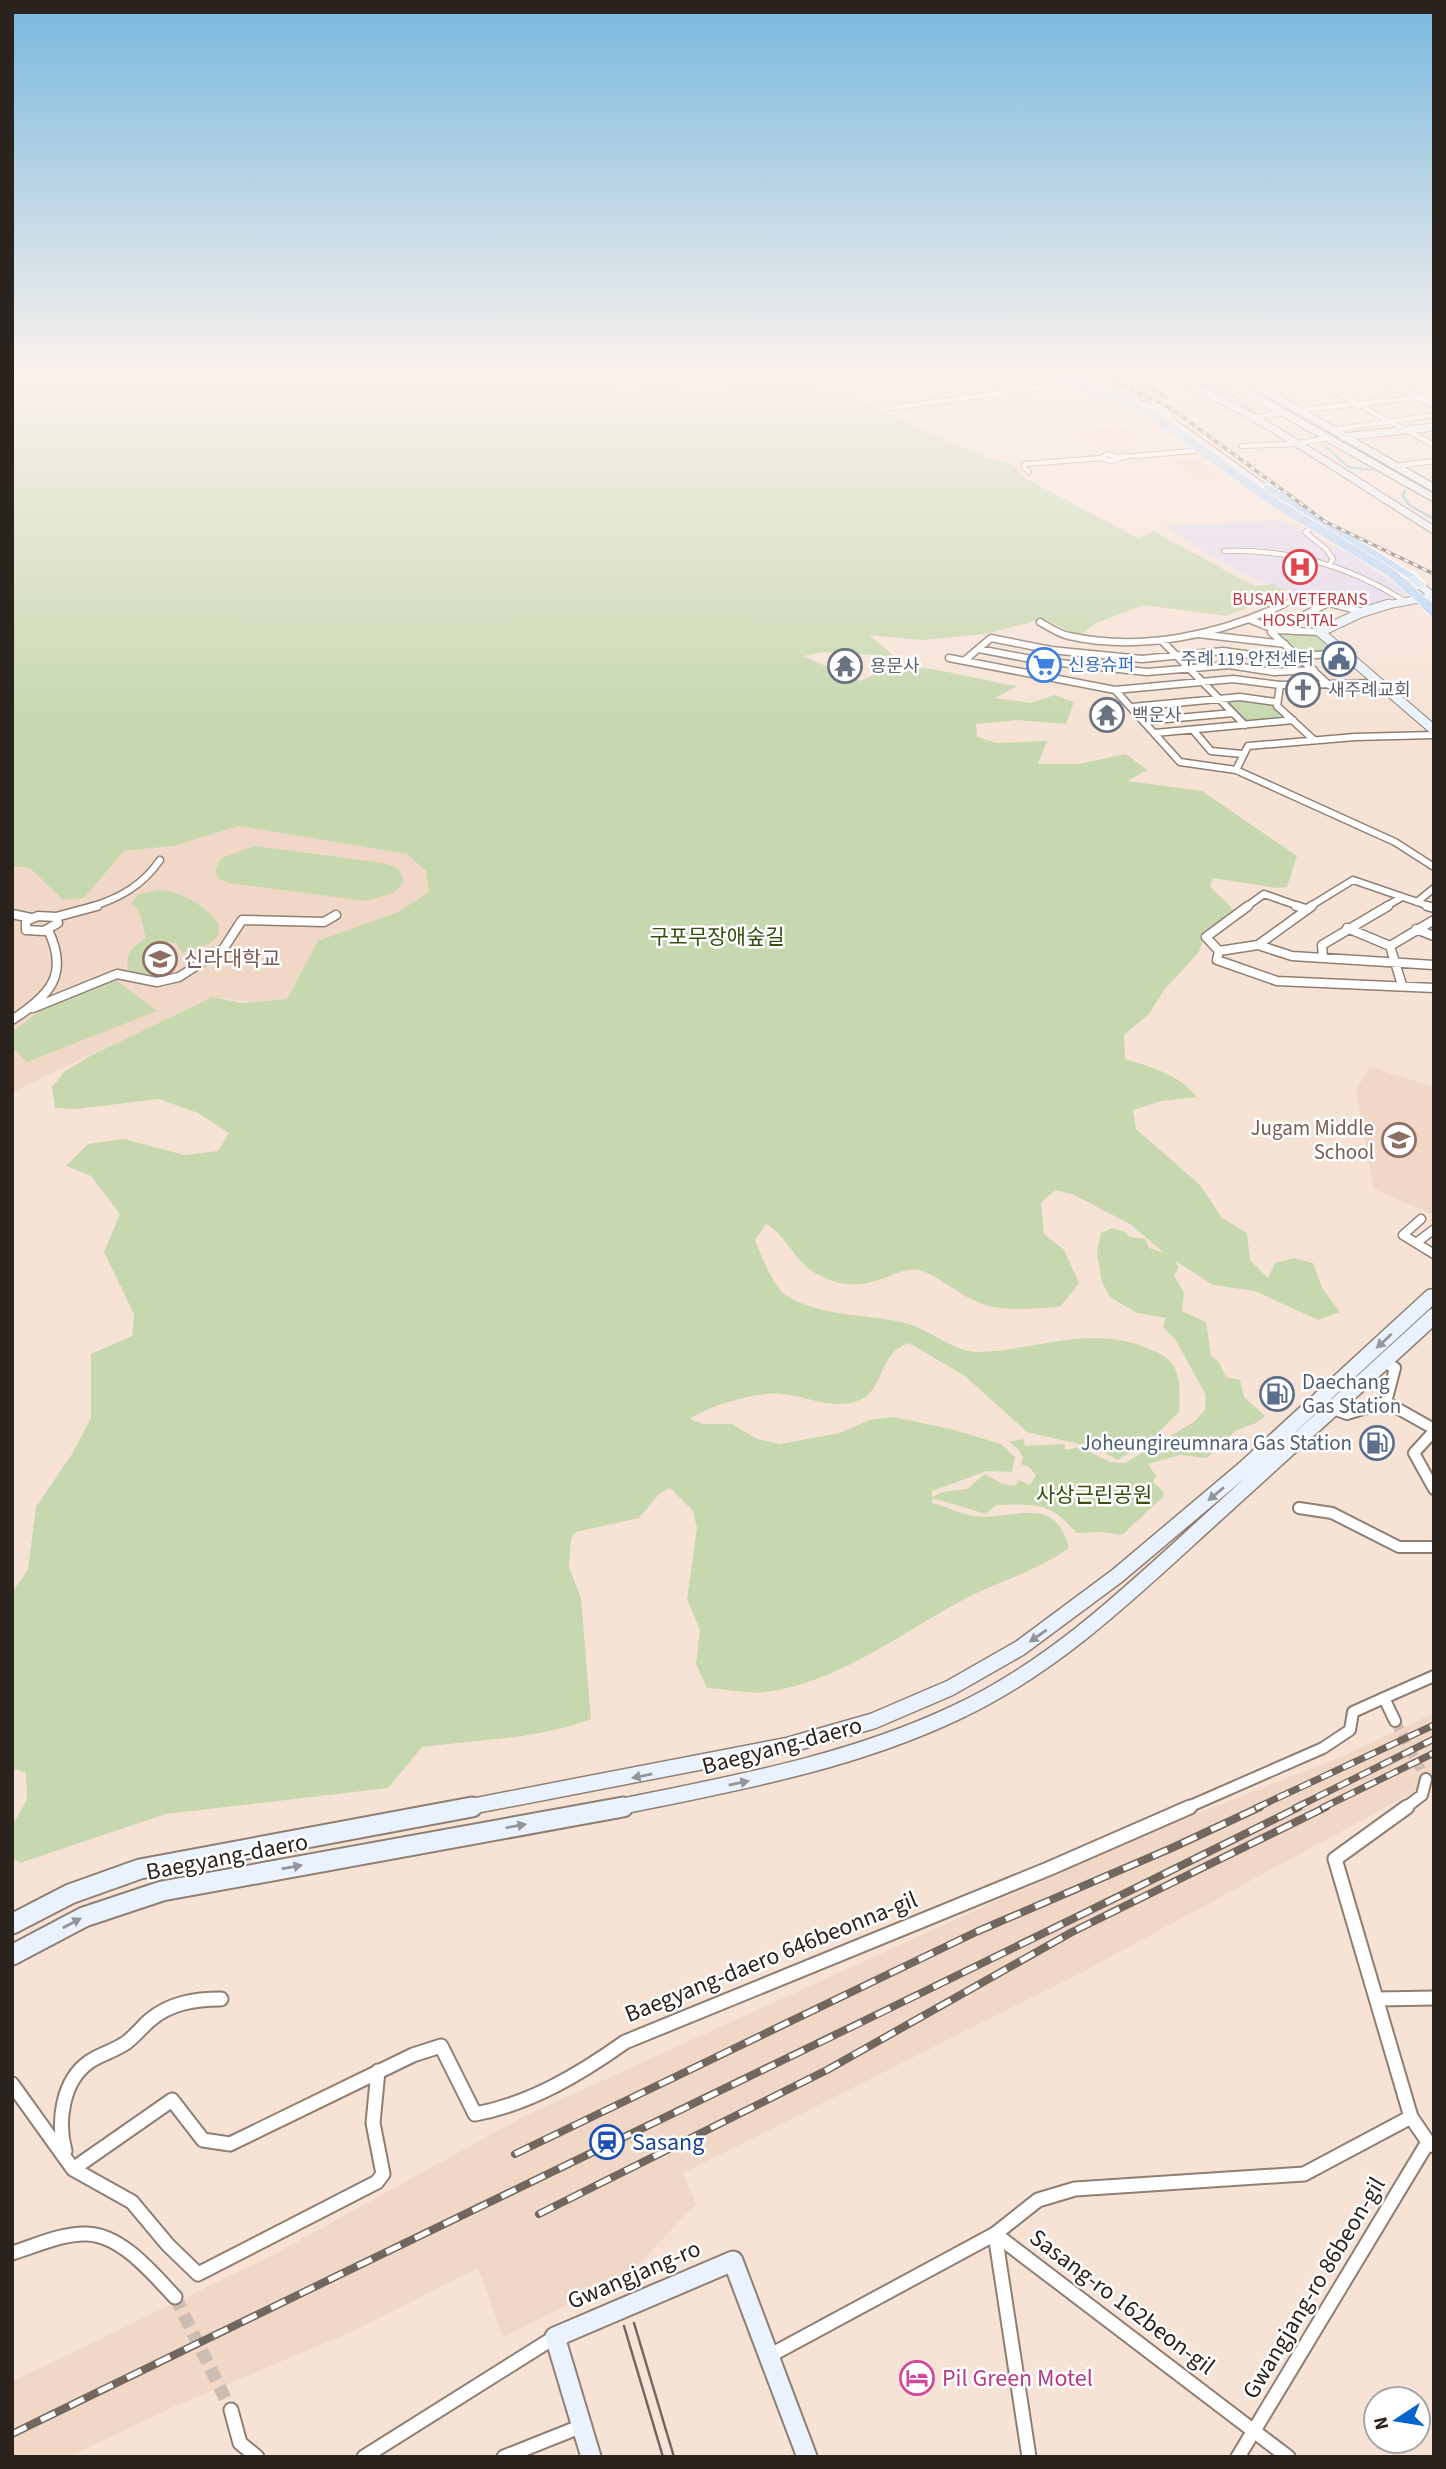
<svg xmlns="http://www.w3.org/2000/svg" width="1446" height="2469" font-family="'Source Sans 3','Noto Sans KR',sans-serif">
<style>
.built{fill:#f0d7c6}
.medical{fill:#e2d9ee}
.green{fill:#c7d8af;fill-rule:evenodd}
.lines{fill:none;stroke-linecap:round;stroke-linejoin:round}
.stream{stroke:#6fbfce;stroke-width:2}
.street-tunnel-far1{stroke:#cdbcb1;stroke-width:10;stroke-dasharray:10 5;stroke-linecap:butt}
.street-tunnel{stroke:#cdbcb1;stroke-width:13;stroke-dasharray:13 7;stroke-linecap:butt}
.street-far4-casing{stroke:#8f7f72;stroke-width:6}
.street-far3-casing{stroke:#8f7f72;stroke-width:9}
.street-far2-casing{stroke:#8f7f72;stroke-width:11}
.street-far1-casing{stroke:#8f7f72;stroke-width:14}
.street-casing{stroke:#8f7f72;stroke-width:17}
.secondary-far4-casing{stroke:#8f7f72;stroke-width:9}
.secondary-far3-casing{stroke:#8f7f72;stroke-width:11}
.secondary-far2-casing{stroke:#8f7f72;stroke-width:15}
.secondary-far1-casing{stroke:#8f7f72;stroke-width:18}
.secondary-casing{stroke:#8f7f72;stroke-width:23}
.primary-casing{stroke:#fff;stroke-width:4}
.highway-casing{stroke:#fff;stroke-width:3}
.street-far4{stroke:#fff;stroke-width:4.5}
.street-far3{stroke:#fff;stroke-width:6}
.street-far2{stroke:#fff;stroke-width:8}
.street-far1{stroke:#fff;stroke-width:10}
.street{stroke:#fff;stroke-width:13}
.secondary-far4{stroke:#eaf3fd;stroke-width:7}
.secondary-far3{stroke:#eaf3fd;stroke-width:9}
.secondary-far2{stroke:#eaf3fd;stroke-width:11}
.secondary-far1{stroke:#eaf3fd;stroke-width:15}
.secondary{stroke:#eaf3fd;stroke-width:19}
.primary{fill:#d4e7fa;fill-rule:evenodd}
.highway{fill:#b8d7f7;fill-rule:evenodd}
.tram{stroke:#72675f;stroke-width:2.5}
.rail-far2-casing{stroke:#72675f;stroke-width:3.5}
.rail-far1-casing{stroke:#72675f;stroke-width:7}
.rail-casing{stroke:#72675f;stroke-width:8}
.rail-far2{stroke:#fff;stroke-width:2;stroke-dasharray:5;stroke-linecap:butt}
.rail-far1{stroke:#fff;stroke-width:4.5;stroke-dasharray:12;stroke-linecap:butt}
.rail{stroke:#fff;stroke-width:5;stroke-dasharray:16;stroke-linecap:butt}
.highway-bridge-far1-casing{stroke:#fff;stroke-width:10;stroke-linecap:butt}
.highway-bridge-casing{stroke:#fff;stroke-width:14;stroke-linecap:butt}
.highway-bridge-far1{stroke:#b8d7f7;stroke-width:9}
.highway-bridge{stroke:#b8d7f7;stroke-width:11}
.oneway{fill:#939598}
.labels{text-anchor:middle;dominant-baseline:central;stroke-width:5;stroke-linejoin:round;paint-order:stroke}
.far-health-label{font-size:18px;fill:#be3a42;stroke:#fff}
.far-service-label{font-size:18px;fill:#4e5e75;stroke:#fff;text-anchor:end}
.far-shop-label{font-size:18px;fill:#366cbe;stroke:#fff;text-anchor:start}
.far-worship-label{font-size:18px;fill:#5b616d;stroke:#fff;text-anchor:start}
.park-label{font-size:21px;fill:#3a4d0f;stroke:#fff}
.education-label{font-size:21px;fill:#785e54;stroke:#fff;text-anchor:start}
.service-label{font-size:21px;fill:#4e5e75;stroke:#fff;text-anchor:start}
.near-street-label{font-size:24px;fill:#29221d;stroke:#fff}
.near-transit-label{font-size:24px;fill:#164399;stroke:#fff;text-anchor:start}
.near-hotel-label{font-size:24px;fill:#b23c85;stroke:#fff;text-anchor:start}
</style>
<rect width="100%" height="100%" fill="#f6e3d6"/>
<path class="built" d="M1119,426L1137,433L1145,441L1100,448L1076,432Z
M1197,460L1221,479L1197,481L1173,461Z
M239,826L407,854L426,871L429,892L400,911L365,923L287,999L251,1002L212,997L12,1092V866L30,868L63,900L84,898L124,851L173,846Z
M1370,1067L1434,1087V1215L1374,1189L1356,1090Z
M1434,1713V1781L1075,1976L683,2173L696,2204L629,2274L503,2337L478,2268L351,2332L173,2407L68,2457H12V2382L273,2255L523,2117L970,1913L1181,1820L1343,1756Z"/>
<path class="medical" d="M1281,520L1351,555L1409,593L1357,609L1336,604L1254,579L1207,554L1165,526Z"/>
<path class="green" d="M12,373H607L605,378L618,380L610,383C627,398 649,383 663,381C693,397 714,394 744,382V378L734,373H762L852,397L986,458L1012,463L1025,478L1139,539L1153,531L1254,586L1273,584L1289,592L1226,616L1144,605L1096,623L1079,636L1044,619L984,634L923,640L869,635L894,656L825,652L803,656L860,681C870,677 881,671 891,669C925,662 980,681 1017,686L995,698L1031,703L1054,695L1074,702L1066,724L1017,720L976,724L977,737L997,743L1047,741L1038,764H1078L1126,754L1147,770L1128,781L1202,791L1297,856L1287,887L1276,888L1213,878L1210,886C1218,897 1229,902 1235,913L1204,936L1199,952L1164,990L1149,1014L1124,1035L1125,1059C1149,1066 1182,1076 1197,1097L1161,1101L1133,1110L1136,1129L1200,1185L1222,1218L1247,1233L1250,1260L1268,1278L1275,1263L1294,1258L1313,1263L1322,1288L1340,1312L1318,1320L1255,1291L1213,1285L1174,1260L1179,1267L1174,1275L1184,1293L1182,1311L1206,1322L1211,1356L1219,1362L1226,1377L1240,1380L1244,1397L1265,1416L1256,1423L1235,1431L1207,1458L1180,1455L1148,1464L1156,1476L1153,1482L1164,1492L1163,1497L1122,1535L1101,1532L1076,1533C1052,1502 1034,1504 996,1505L986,1514L932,1498V1503C946,1506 960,1514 974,1516C1011,1522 1054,1491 1069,1548C1036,1572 995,1582 959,1602C897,1636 838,1682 766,1692C748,1694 726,1689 707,1688L696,1664L700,1630L687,1599L697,1528L693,1511L670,1488L660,1493L639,1518L576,1532L571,1538L569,1567L581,1598L591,1719C538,1739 478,1740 422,1747L388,1788L166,1814L20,1863L12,1857V1826L27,1799L26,1773L12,1768V1593L28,1569L36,1507L72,1454L91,1418V1354L132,1336L134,1314L104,1252L120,1214L91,1176L66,1166L88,1144L124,1139L184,1155L218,1151L229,1133L198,1113L159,1099L76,1109L55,1108L52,1087L65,1071L92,1055L212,997L242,1003L287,999L318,941L400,911L429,892L426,871L407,854L239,826L173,846L124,851L84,898L63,900L30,868L12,866ZM1055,1190L1072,1194L1130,1224L1164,1253L1149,1248L1145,1239L1130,1237L1125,1232L1112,1228L1101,1233L1097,1252L1102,1282L1110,1297L1137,1313L1166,1318L1163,1327L1175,1339L1206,1395L1205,1410L1194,1422L1125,1463L1110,1462L1080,1447L1065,1450V1444L1025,1446L1023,1439L1009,1442L1018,1449L1023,1458L1021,1464L1029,1467L1036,1475L1030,1485L1019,1480L1015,1486L1003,1484L985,1474L967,1489L943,1492L932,1497V1491L987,1471L1012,1472L1015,1457L1001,1444L951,1429L893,1417L869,1420L840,1433L780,1444L757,1439L732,1424H703L690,1419C708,1406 759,1391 782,1394C805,1396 833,1410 857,1401C881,1393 879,1365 895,1351C899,1347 905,1345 909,1343L965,1376L1027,1432L1096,1448L1118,1460L1154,1437L1179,1412C1180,1398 1181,1377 1173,1365C1166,1355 1157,1352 1147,1348C1087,1324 1036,1351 978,1352C957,1353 929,1330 909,1324C869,1313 821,1318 786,1295C773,1287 761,1254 755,1240L766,1224C787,1236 794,1261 815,1273C844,1289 862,1287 892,1275C899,1272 910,1268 918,1270C932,1272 959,1294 975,1301C1000,1313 1033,1308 1060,1307L1079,1283L1064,1250L1044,1234L1041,1203Z
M1279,631L1317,633L1338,651L1300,654L1276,634Z
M1240,698L1272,702L1273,707L1286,720L1247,723L1223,700Z
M255,846L383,863C396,867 403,869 403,883L394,893L366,901L230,883L219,879L215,872L221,858Z
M159,890C183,892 204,905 219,924V934C210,946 197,949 182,953L177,943L166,942L155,948L153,956L164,958L171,963L152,978L138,977L128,972C125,954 131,947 146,938C142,926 143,910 131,904L137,895Z
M116,980L157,1011L27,1062L12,1047V1032L41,1010Z"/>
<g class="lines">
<path class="stream" d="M1175,373L1236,398L1255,413
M1325,446L1348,467L1372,470
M1405,491L1403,496L1409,505L1434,519"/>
<path class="street-tunnel-far1" d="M1395,1721L1426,1779"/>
<path class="street-tunnel" d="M175,2297L231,2410"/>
<g class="street-far4-casing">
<path id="street-far4" d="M777,373L797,379L843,373
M1093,373L1136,390L1169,413L1170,419
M1299,373L1434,445
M1258,386L1383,373
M891,408L1074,383
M1299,410L1434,396
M1252,418L1283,413
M1332,430L1434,415
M1242,446L1293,444L1329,438
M1107,454L1121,458L1111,461L1101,458Z
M1120,457L1206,450
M1394,466L1434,461
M1029,472L1024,467L1025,464L1101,458
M1312,528L1305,532L1326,549L1333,559L1331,562
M1224,551C1290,549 1347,565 1403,600
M1281,606L1301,596L1339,606
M1323,606L1328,603"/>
</g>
<g class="street-far3-casing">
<path id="street-far3" d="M1326,604L1271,632L1329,685
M1333,604L1360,611
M1251,620L1276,630L1320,632
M1040,622C1049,627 1059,634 1069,636C1141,652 1219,635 1284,604
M1198,634L1285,644
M1162,641L1245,725
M979,649L1041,661L1147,672L1229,665L1274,672L1314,670
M949,658L1115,690L1233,679L1280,685L1378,683
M965,660L991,638L1051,650L1142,659L1223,651L1273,658L1344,653
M1280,685L1277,706L1314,740
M1115,690L1180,762L1236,770L1248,746L1355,737L1434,735
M1132,707L1240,697L1276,702
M1144,721L1233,713
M1193,730L1211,751L1243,754
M1155,733L1293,720
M1236,770L1395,842L1434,867
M1417,902L1434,888
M91,907C120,898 143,885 160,860
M1246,907L1264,894L1301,907
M1309,907L1353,880L1432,907
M1385,907L1402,897"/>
</g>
<g class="street-far2-casing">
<path id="street-far2" d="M1248,906L1206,937L1219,951L1217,960L1277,981L1434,988
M1296,906L1306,909
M1427,906L1434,908
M12,914L31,918
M38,916L56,917L58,923L44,931L26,930V921Z
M56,917L97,906
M1347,928L1390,946
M1416,929L1434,936
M1258,945L1312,906
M1390,946L1434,920
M1390,946L1402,985
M1219,951L1258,945L1292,956L1434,965
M1323,957L1322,945L1388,906
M33,1008L117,974L157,982L179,977L224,948L242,920L324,922L336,915
M12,1020C49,996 70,975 48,930
M1421,1219L1403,1235L1434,1254
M1416,1243L1433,1230"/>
</g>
<g class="street-far1-casing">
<path id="street-far1" d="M1386,1402L1434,1429
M1330,1408L1347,1414L1386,1402L1395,1368L1384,1362
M1434,1431L1414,1453L1434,1489
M1299,1508L1332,1513L1399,1547H1434
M1395,1721L1384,1698L1434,1676
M1186,1808L1323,1748L1350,1730L1353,1712L1384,1698
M1405,1808L1422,1795L1426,1779"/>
</g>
<g class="street-casing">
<path id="street" d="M1407,1807L1335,1859L1411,2117L1428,2142L1434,2146
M1378,1999L1434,1998
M12,2084L73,2169L132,2202L168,2245L198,2274L377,2182L383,2174L373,2123L378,2071
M65,2151C57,2122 62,2081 89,2062C100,2054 115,2051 127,2042C135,2036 142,2027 150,2020C170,2003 195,1999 221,1999
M73,2169L172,2100L203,2140L230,2144L413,2055L441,2046L475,2114C530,2104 580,2074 625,2042L1048,1869L1190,1807
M995,2234L1288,2457
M995,2234L1029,2457
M12,2253C35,2246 62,2233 87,2234C122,2235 153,2274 175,2297
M769,2356L995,2234L1038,2200L1075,2189L1304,2174L1411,2117
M231,2410L240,2443L257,2457
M364,2457L555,2337
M504,2457L582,2426
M1238,2457L1428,2142"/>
</g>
<g class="secondary-far4-casing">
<path id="secondary-far4" d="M1059,373L1157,411L1287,504L1361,548
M1163,373C1255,410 1348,477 1434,530
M1213,373L1434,498
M1234,373L1434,488
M1373,373L1434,405
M1343,437L1434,427
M1410,577L1434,597
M1382,606L1430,597"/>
</g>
<g class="secondary-far3-casing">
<path id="secondary-far3" d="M1389,604L1360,613L1320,632L1434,730"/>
</g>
<g class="secondary-far2-casing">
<path id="secondary-far2" d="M1429,1299L1434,1295"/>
</g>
<g class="secondary-far1-casing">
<path id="secondary-far1" d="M463,1808L789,1745L873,1721L950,1688L1020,1648L1117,1576L1244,1469L1431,1297
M614,1808C730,1784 847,1764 955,1713C1053,1668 1132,1591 1211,1519C1285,1452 1360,1384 1434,1316"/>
</g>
<g class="secondary-casing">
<path id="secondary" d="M12,1924L70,1894L140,1869L472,1807
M12,1955L84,1917L162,1891L623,1807
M591,2457L555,2337L733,2261L807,2457"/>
</g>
<g class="primary-casing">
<path id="primary" d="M1407,573H1413L1424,583V587H1418L1407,577Z"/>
</g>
<g class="highway-casing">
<path id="highway" d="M1264,485H1270L1415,575L1407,577L1264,489Z"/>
</g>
<use href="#street-far4" class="street-far4"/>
<use href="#street-far3" class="street-far3"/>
<use href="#street-far2" class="street-far2"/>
<use href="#street-far1" class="street-far1"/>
<use href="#street" class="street"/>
<use href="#secondary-far4" class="secondary-far4"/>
<use href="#secondary-far3" class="secondary-far3"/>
<use href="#secondary-far2" class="secondary-far2"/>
<use href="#secondary-far1" class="secondary-far1"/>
<use href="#secondary" class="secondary"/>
<use href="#primary" class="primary"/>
<use href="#highway" class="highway"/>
<path class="tram" d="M634,2323L674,2457
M624,2326L663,2457"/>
<g class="rail-far2-casing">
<path id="rail-far2" d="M1098,373L1172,409L1326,522L1434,574
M1131,373L1165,397"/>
</g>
<g class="rail-far1-casing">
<path id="rail-far1" d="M1256,1808L1434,1725
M1295,1808L1434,1739
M1322,1808L1434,1753"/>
</g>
<g class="rail-casing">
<path id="rail" d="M515,2154L976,1932L1174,1847L1260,1807
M539,2214L827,2070L1072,1932L1326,1807
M12,2434C441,2224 872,2020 1299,1807"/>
</g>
<use href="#rail-far2" class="rail-far2"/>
<use href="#rail-far1" class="rail-far1"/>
<use href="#rail" class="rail"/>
<g class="highway-bridge-far1-casing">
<path id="highway-bridge-far1" d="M1045,373L1130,404L1158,419L1277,504L1390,572L1428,606"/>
</g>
<g class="highway-bridge-casing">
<path id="highway-bridge" d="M1426,604L1434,611"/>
</g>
<use href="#highway-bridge-far1" class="highway-bridge-far1"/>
<use href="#highway-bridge" class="highway-bridge"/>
</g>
<defs><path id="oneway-solid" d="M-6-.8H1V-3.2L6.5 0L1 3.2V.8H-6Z" transform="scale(1.75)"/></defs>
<g class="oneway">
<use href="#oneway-solid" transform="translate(1384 1341) rotate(137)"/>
<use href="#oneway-solid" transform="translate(1216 1494) rotate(140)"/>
<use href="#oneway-solid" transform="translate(1038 1636) rotate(145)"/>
<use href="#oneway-solid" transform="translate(642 1776) rotate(169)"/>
<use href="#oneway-solid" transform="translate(739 1783) rotate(-12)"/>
<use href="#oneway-solid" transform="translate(516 1826) rotate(-10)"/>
<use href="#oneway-solid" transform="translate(292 1867) rotate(-10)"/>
<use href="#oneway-solid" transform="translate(72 1923) rotate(-28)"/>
</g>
<linearGradient id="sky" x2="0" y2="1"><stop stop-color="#77b8de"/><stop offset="0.52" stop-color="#fbf2ed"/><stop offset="1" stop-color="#fbf2ed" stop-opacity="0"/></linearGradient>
<rect width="1446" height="718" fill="url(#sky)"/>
<defs>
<g id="hospital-ring" transform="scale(1.75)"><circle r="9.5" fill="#fff" stroke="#e0444e" stroke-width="1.5"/><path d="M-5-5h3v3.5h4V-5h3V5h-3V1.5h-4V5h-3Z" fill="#e0444e"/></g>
<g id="civic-ring" transform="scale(1.75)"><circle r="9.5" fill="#fff" stroke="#5c6f8a" stroke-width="1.5"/><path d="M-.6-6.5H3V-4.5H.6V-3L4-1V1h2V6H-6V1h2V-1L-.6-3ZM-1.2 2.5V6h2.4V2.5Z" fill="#5c6f8a"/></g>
<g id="supermarket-ring" transform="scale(1.75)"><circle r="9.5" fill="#fff" stroke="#3f7fe0" stroke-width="1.5"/><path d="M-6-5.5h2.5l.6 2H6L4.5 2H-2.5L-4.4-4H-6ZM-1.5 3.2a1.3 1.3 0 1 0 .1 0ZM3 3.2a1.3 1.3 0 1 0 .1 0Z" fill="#3f7fe0"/></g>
<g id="temple-ring" transform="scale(1.75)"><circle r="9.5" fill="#fff" stroke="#6b7280" stroke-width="1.5"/><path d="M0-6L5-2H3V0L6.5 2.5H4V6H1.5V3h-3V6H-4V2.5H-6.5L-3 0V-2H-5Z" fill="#6b7280"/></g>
<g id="church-ring" transform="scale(1.75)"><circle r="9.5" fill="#fff" stroke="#6b7280" stroke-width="1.5"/><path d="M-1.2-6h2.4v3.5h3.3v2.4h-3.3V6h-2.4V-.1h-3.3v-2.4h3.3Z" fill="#6b7280"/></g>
<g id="university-ring" transform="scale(1.75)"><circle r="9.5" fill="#fff" stroke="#8d6e63" stroke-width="1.5"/><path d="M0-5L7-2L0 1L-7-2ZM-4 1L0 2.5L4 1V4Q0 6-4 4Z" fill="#8d6e63"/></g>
<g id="school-ring" transform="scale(1.75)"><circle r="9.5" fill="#fff" stroke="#8d6e63" stroke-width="1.5"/><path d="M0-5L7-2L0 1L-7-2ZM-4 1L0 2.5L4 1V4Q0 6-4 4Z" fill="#8d6e63"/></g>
<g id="fuel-ring" transform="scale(1.75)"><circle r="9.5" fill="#fff" stroke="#5c6f8a" stroke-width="1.5"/><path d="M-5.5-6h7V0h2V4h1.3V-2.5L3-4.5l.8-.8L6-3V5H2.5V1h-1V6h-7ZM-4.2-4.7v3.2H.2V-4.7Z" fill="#5c6f8a"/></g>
<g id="station-ring" transform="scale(1.75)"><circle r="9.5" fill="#fff" stroke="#1a4fb4" stroke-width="1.5"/><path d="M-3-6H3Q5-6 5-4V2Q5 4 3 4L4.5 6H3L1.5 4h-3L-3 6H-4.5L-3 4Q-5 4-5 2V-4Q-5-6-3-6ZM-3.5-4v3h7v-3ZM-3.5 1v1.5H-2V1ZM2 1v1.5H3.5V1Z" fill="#1a4fb4"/></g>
<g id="hotel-ring" transform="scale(1.75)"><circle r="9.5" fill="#fff" stroke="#d1479c" stroke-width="1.5"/><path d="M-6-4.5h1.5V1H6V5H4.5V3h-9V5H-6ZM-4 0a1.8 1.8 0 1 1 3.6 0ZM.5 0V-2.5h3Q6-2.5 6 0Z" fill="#d1479c"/></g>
</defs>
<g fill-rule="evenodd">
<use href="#hospital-ring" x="1300" y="567"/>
<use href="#civic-ring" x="1339" y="659"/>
<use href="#supermarket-ring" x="1044" y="665"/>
<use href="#temple-ring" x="845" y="666"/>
<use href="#church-ring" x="1303" y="690"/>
<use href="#temple-ring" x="1107" y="715"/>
<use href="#university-ring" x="160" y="959"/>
<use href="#school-ring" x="1399" y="1140"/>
<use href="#fuel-ring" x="1277" y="1394"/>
<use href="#fuel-ring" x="1377" y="1443"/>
<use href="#station-ring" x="607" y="2142"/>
<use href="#hotel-ring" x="917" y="2378"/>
</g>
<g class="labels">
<g class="far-health-label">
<text x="1300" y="599">BUSAN VETERANS<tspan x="1300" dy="21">HOSPITAL</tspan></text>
</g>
<g class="far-service-label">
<text x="1314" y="659">주례 119 안전센터</text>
</g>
<g class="far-shop-label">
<text x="1068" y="665">신용슈퍼</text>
</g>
<g class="far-worship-label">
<text x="870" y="666">용문사</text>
<text x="1328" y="690">새주례교회</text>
<text x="1132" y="715">백운사</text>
</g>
<g class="park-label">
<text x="717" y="937">구포무장애숲길</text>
<text x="1094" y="1495">사상근린공원</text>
</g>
<g class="education-label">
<text x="184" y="959">신라대학교</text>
<text x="1374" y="1128" text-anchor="end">Jugam Middle<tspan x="1374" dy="24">School</tspan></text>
</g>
<g class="service-label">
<text x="1302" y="1382">Daechang<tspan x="1302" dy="24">Gas Station</tspan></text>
<text x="1352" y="1443" text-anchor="end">Joheungireumnara Gas Station</text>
</g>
<g class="near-street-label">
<text transform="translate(782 1746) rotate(-15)">Baegyang-daero</text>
<text transform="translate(227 1857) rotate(-11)">Baegyang-daero</text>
<text transform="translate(771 1957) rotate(-22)">Baegyang-daero 646beonna-gil</text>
<text transform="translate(634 2275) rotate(-23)">Gwangjang-ro</text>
<text transform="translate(1314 2288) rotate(-59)">Gwangjang-ro 86beon-gil</text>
<text transform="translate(1122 2302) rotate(37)">Sasang-ro 162beon-gil</text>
</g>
<g class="near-transit-label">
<text x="632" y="2142">Sasang</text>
</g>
<g class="near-hotel-label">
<text x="942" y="2378">Pil Green Motel</text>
</g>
</g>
<rect width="1446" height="2469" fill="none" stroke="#29221d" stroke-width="28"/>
<g transform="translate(1397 2420) rotate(258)"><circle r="33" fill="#ffffff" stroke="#a9a7a5" stroke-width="2"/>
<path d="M0-5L12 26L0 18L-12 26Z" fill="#0163cb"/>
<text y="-10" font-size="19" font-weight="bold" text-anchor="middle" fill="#29221d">N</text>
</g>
</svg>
